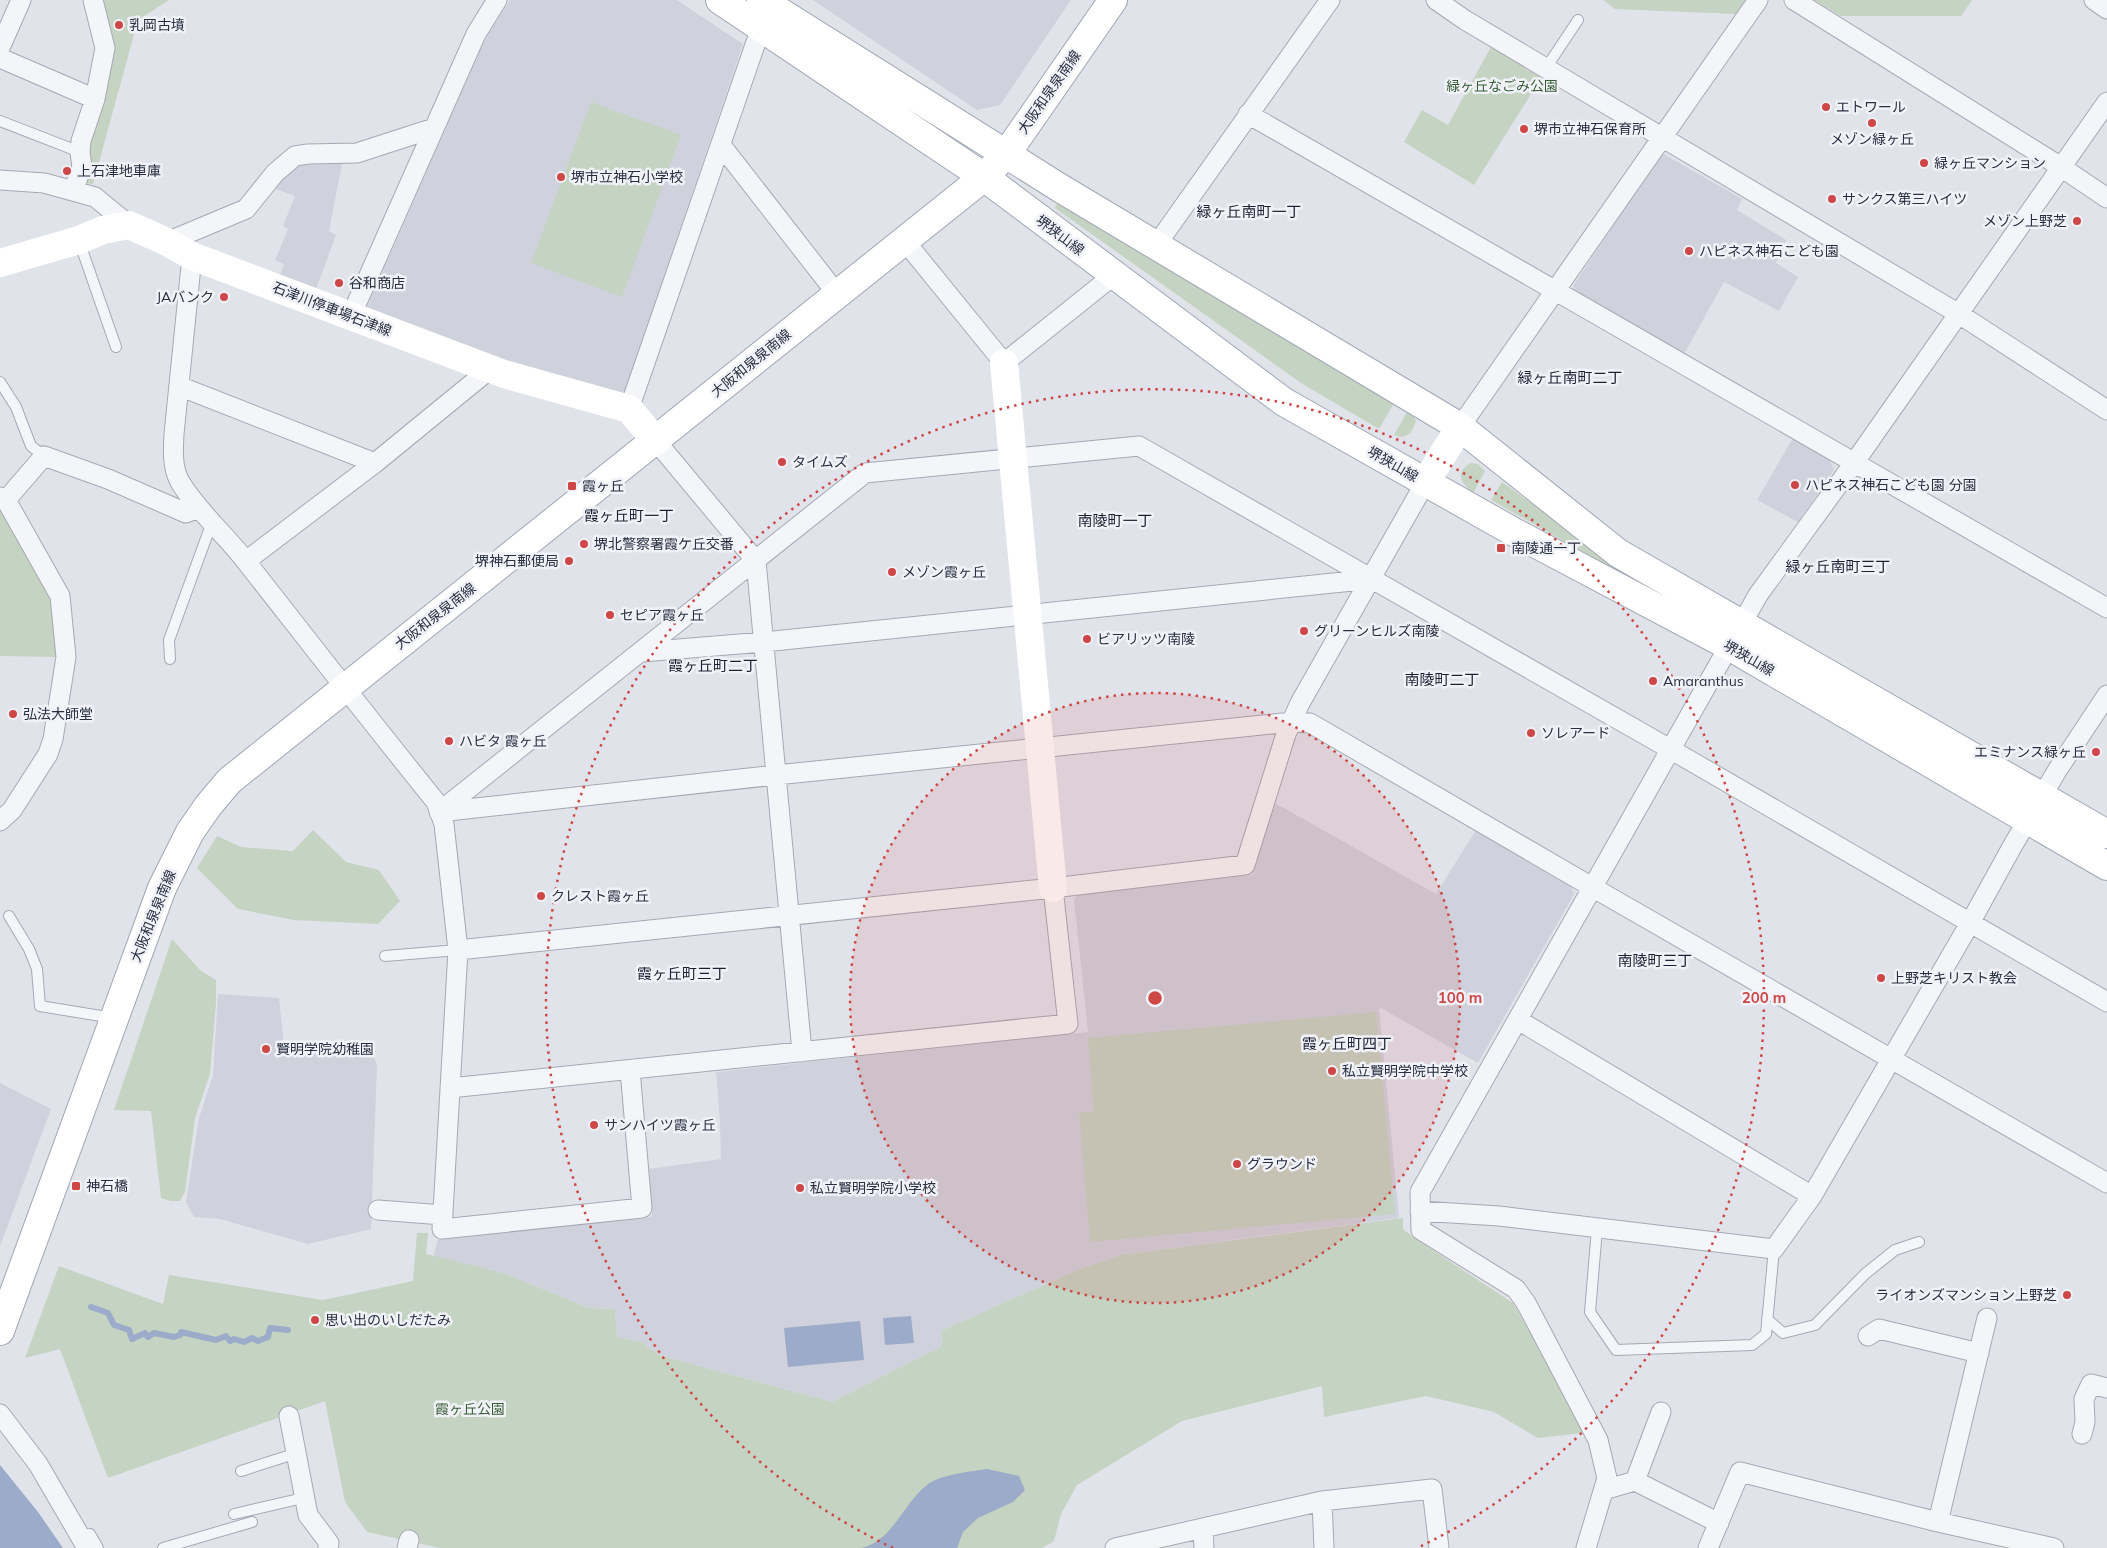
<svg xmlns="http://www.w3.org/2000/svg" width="2107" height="1548" font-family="Mulish,'Noto Sans JP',sans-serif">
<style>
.built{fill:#cfd2dc}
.green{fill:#c4d3c2}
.water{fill:#9cabc9}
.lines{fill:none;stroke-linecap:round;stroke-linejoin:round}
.stream{stroke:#9cabc9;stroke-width:6}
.lane-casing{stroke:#a6a9b4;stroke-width:12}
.street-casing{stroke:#a6a9b4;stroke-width:21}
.primary-casing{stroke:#a0a6b5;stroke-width:30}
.lane{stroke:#f4f5f8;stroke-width:10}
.street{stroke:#f4f5f8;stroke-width:19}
.secondary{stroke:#fff;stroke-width:28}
.primary{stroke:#fff;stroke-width:28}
.ring{fill:none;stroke:#cd4747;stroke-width:2.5;stroke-dasharray:2.5 5}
.poi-dot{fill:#cd4747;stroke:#f1f2f7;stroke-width:2}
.labels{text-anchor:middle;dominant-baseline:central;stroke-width:5;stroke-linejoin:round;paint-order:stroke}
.poi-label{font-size:14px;fill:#292f41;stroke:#f1f2f7;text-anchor:start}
.park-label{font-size:14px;fill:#385d37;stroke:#f1f2f7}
.street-label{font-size:14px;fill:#292f41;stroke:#f1f2f7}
.neighbourhood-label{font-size:15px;fill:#1c2032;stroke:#f1f2f7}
.centre{fill:#cd4747;stroke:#f1f2f7;stroke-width:2.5}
.ring-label{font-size:15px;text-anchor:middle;font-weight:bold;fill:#cd4747;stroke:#f1f2f7;stroke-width:5;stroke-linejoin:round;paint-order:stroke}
</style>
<rect width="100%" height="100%" fill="#e1e3ea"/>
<path class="built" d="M510,0H677L743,44L625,391L618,394L495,358L367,307L480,50L490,31Z
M813,0H1071L1000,105L977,110Z
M1662,153L1742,199L1737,210L1786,240L1776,263L1798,277L1779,311L1724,282L1684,354L1577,294L1573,286Z
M298,159H343L329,231L336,235L315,292L279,278L284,264L275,260L288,229L283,226L295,196L270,187Z
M1793,438L1829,458L1834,470L1798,522L1757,500Z
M1275,803L1436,894L1476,830L1570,883L1574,894L1478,1063L1379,1007L1399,1218L1120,1255L1073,1272L941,1331L942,1346L832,1402L662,1356L645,1346V1343L617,1337L615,1309L589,1308L503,1273L433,1257L438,1239L652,1217L648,1169L721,1159L720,1121L716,1072L1088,1032L1074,899L1078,893L1253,875Z
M218,994L279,998L284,1046L369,1044L377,1065L371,1229L308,1244L220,1219L194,1217L186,1202L199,1118L213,1075Z
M0,1083L51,1109L0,1246Z"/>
<path class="green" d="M102,0H169L138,20L93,184L86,183L92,164L87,147Z
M1603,0H1746L1736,14L1615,9Z
M1814,0H1972L1961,16H1841Z
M1492,45L1543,75L1474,185L1404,142L1422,110L1448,125Z
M591,102L681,135L622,297L531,263Z
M1058,201L1394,403L1379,429L1301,383L1055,208Z
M1409,409L1416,421C1412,433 1407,440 1394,435Z
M1471,463L1478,464L1485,471L1473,493C1461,483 1454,472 1471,463Z
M1502,482L1608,559L1690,607L1688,611L1491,500Z
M0,510L50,597L58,657L0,656Z
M313,830L346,862L379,870L400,901L378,924L294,920L238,909L197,868L217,836L241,847L293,851Z
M172,939L200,970L216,980V1003L210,1074L195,1118L185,1192L180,1201H171L161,1198L151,1111L114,1110Z
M1376,1012L1395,1214L1090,1242L1079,1113L1094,1111L1088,1038Z
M1403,1218V1229L1414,1238L1513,1303L1569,1401L1583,1433L1538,1438L1494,1412L1426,1396L1324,1417L1322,1386L1182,1421L1077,1485L1061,1514L1054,1541L1042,1548H440L367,1532L345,1502L325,1401L108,1478L60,1349L25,1358L59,1266L163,1304L169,1275L323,1300L413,1281L417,1233H428L426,1254L503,1273L589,1308L615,1309L617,1337L645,1343V1346L662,1356L832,1402L942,1346L941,1331L1073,1272L1120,1255Z"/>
<path class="water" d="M911,1316L914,1343L885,1345L883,1318Z
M860,1321L864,1360L788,1367L784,1328Z
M0,1465L38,1512L63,1548H0Z
M987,1469L1019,1476L1025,1490L1013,1502L978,1518L963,1532L957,1548H861C892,1542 905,1501 927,1485C941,1474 969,1472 987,1469Z"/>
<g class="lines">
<path class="stream" d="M91,1307L108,1313L114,1325L129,1330L132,1339L145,1333L148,1337L154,1333L174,1337L180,1335L181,1332L216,1340L226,1336L230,1341L234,1339L244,1342L252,1338L258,1341L268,1337L270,1328L288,1330"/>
<g class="lane-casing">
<path id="lane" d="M1546,68L1578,20
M0,121L80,152
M79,241L116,347
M0,382L16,407L31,446L44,456
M170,659L169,640L212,522
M9,916L29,949L37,969L40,1006L113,1018
M385,956L458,950
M1597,1229L1590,1312L1616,1350L1752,1345L1766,1334L1774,1249
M1767,1319L1783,1333L1815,1325L1865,1274L1895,1250L1919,1242
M241,1471L297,1453
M234,1514L303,1498
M81,1536L90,1534L98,1548
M163,1548L252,1522"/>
</g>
<g class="street-casing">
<path id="street" d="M1436,0L1465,20L1959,314L2107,410
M1794,0L2061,167L2107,198
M2094,0L2107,9
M0,48L21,0
M0,58L95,99
M1248,114L2107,608
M721,145L837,294
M0,180L44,183L95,197L129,225
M73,191L82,167L80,152L81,141L95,99L105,48L93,0
M904,240L1004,363L1114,275
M167,242L246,209L275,173L295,156L308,154L357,153L434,128
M1157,244L1330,0
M192,256L174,434C173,451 172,467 180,482C198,512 227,536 248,564C310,643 372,723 436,802L444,824L458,950L442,1229L642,1208L630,1070
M351,316L476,34L497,0
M179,386L375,463
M629,409L756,42L765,30
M1460,427L1758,0
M656,441L756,561L802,1052
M0,497L6,500L60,596L66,657L53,739L48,754L12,810L0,821
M6,500L44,456L108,479L186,513L199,508
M246,561L375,463L490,369
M642,652L764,642L1372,579
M439,812L865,473L1139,446L1670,749L2107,1002
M439,812L776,775L1292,722L1310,723L1592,887L2107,1183
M458,950L1053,888L1245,865L1286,734L1300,703L1425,483
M1518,1020L1812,1196
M450,1088L1068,1024L1053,888
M378,1210L443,1215
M1420,1211L1499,1216L1774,1249L1812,1196L1970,923L2013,845L2058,769L2107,695
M1868,1336L1879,1329L1979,1353
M0,1414L38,1464L87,1548
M289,1416L308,1515L329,1543L328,1548
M2082,1434L2085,1422L2084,1399L2091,1384L2107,1388
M1635,1481L1719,1523
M1604,1490L1635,1481L1661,1412
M1322,1501L1324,1548
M1938,1522L1987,1318
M1203,1528L1204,1548
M407,1548L409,1540
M1115,1548L1322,1501L1432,1489L1439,1548
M1586,1548L1607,1478L1598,1440L1526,1303L1516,1289L1421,1230L1420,1192L1758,595L1854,463L2107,102
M1708,1548L1740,1472L1938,1522L2054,1548"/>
</g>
<g class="primary-casing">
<path id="primary" d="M720,0L984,177L1284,402L1512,531L1729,646L2107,866
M761,0L1060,188L1460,427L1618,553L2107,834
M0,1331L162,888L190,832L208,806L229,781L984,177L1007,153L1113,0"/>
</g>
<use href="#lane" class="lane"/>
<use href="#street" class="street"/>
<path class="secondary" d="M0,263L79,240L103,230L129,225L167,242L192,256L504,374L629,409L656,441
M1004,363L1053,888
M1425,483L1460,427"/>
<use href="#primary" class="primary"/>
</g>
<circle cx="1155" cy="998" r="305" fill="#cd4747" fill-opacity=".12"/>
<g class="ring">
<circle cx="1155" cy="998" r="305"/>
<path d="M893 1548A609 609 0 1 1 1417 1548"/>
</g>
<g class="poi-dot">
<circle cx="119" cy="25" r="5"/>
<circle cx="1826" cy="107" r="5"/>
<circle cx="1872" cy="123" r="5"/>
<circle cx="1524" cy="129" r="5"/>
<circle cx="1924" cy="163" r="5"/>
<circle cx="67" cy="171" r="5"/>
<circle cx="561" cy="177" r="5"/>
<circle cx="1832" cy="199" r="5"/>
<circle cx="2077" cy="221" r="5"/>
<circle cx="1689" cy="251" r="5"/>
<circle cx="339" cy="283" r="5"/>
<circle cx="224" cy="297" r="5"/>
<circle cx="782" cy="462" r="5"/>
<circle cx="1795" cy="485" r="5"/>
<rect x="567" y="481" width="10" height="10" rx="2.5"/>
<circle cx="584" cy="544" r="5"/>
<rect x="1496" y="543" width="10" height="10" rx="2.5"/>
<circle cx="569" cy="561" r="5"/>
<circle cx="892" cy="572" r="5"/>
<circle cx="610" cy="615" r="5"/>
<circle cx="1304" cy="631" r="5"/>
<circle cx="1087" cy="639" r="5"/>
<circle cx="1653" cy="681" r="5"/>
<circle cx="13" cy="714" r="5"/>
<circle cx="1531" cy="733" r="5"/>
<circle cx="449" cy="741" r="5"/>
<circle cx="2096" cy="752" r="5"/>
<circle cx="541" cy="896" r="5"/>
<circle cx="1881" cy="978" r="5"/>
<circle cx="266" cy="1049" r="5"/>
<circle cx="1332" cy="1071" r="5"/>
<circle cx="594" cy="1125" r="5"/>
<circle cx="1237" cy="1164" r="5"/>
<rect x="71" y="1181" width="10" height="10" rx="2.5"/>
<circle cx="800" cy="1188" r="5"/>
<circle cx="2067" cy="1295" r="5"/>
<circle cx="315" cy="1320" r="5"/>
</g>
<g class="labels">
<g class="poi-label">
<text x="129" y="25">乳岡古墳</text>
<text x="1836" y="107">エトワール</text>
<text x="1534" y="129">堺市立神石保育所</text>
<text x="1872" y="139" text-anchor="middle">メゾン緑ヶ丘</text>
<text x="1934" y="163">緑ヶ丘マンション</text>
<text x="77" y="171">上石津地車庫</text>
<text x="571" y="177">堺市立神石小学校</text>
<text x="1842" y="199">サンクス第三ハイツ</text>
<text x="2067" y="221" text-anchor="end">メゾン上野芝</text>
<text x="1699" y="251">ハピネス神石こども園</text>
<text x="349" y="283">谷和商店</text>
<text x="214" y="297" text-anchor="end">JAバンク</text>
<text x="792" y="462">タイムズ</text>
<text x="1805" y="485">ハピネス神石こども園 分園</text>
<text x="582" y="486">霞ヶ丘</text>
<text x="594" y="544">堺北警察署霞ケ丘交番</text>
<text x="1511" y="548">南陵通一丁</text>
<text x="559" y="561" text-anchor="end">堺神石郵便局</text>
<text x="902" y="572">メゾン霞ヶ丘</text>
<text x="620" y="615">セピア霞ヶ丘</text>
<text x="1314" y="631">グリーンヒルズ南陵</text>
<text x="1097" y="639">ビアリッツ南陵</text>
<text x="1663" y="681">Amaranthus</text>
<text x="23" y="714">弘法大師堂</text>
<text x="1541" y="733">ソレアード</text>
<text x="459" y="741">ハビタ 霞ヶ丘</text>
<text x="2086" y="752" text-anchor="end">エミナンス緑ヶ丘</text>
<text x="551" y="896">クレスト霞ヶ丘</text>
<text x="1891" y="978">上野芝キリスト教会</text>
<text x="276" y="1049">賢明学院幼稚園</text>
<text x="1342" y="1071">私立賢明学院中学校</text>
<text x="604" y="1125">サンハイツ霞ヶ丘</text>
<text x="1247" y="1164">グラウンド</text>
<text x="86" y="1186">神石橋</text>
<text x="810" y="1188">私立賢明学院小学校</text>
<text x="2057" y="1295" text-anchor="end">ライオンズマンション上野芝</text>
<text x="325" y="1320">思い出のいしだたみ</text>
</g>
<g class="park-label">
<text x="1502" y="86">緑ヶ丘なごみ公園</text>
<text x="470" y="1409">霞ヶ丘公園</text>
</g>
<g class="street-label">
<text transform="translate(1049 92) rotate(-55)">大阪和泉泉南線</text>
<text transform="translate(1060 235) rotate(37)">堺狭山線</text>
<text transform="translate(332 309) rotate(21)">石津川停車場石津線</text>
<text transform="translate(751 363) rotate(-39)">大阪和泉泉南線</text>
<text transform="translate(1393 464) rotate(30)">堺狭山線</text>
<text transform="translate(435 616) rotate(-38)">大阪和泉泉南線</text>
<text transform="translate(1749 658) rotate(30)">堺狭山線</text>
<text transform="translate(153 916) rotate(-68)">大阪和泉泉南線</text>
</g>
<g class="neighbourhood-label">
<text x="1249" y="211">緑ヶ丘南町一丁</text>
<text x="1570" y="377">緑ヶ丘南町二丁</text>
<text x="629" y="515">霞ヶ丘町一丁</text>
<text x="1115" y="520">南陵町一丁</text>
<text x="1838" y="566">緑ヶ丘南町三丁</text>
<text x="713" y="665">霞ヶ丘町二丁</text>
<text x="1442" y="679">南陵町二丁</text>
<text x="1655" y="960">南陵町三丁</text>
<text x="682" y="973">霞ヶ丘町三丁</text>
<text x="1347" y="1043">霞ヶ丘町四丁</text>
</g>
</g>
<circle cx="1155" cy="998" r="8" class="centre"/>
<g class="ring-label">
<text x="1460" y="1003">100 m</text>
<text x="1764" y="1003">200 m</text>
</g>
</svg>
